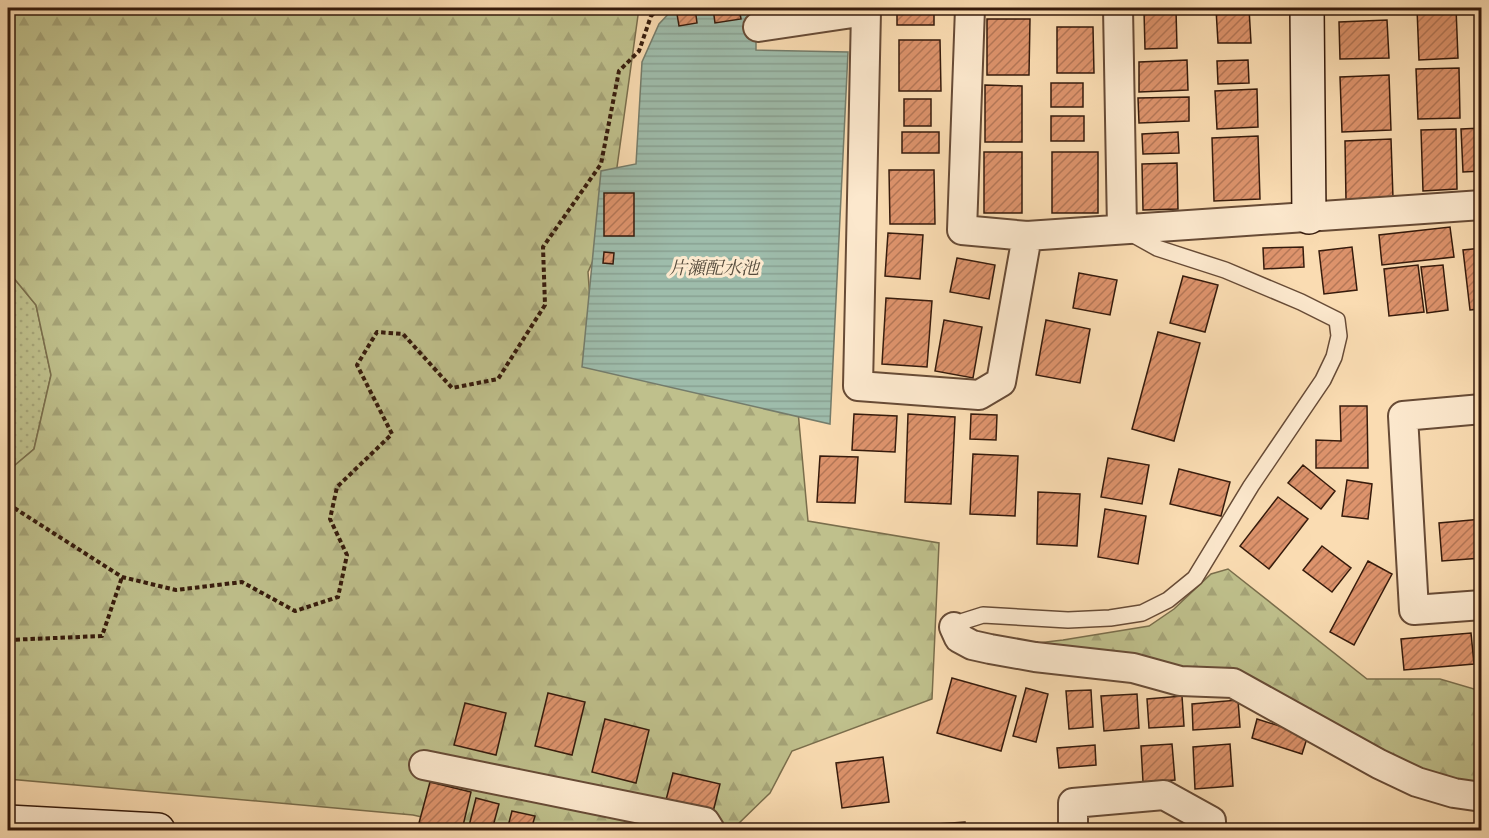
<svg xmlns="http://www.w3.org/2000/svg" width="1489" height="838" font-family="Vollkorn,'Noto Serif JP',serif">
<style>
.green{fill:url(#green-dots);stroke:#7a6e4c;stroke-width:1.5}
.forest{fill:url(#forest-firs);stroke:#7a6e4c;stroke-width:1.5}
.water{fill:url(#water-rules);stroke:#747c6b;stroke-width:1.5}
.building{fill:url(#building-hatch);stroke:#361b0c;stroke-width:1.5}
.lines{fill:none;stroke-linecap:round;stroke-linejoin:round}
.lane-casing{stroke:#674b36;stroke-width:18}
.street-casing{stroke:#674b36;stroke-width:32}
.secondary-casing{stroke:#361b0c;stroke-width:36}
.path{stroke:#361b0c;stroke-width:4;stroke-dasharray:4.5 3;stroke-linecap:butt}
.lane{stroke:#fce8cd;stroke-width:15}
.street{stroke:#fce8cd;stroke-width:28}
.secondary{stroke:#fce8cd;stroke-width:33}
.labels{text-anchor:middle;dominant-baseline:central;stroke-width:6;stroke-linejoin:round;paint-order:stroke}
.water-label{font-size:18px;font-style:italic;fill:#554b3c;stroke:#fce8cd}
</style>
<defs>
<pattern id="green-dots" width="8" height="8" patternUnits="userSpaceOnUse" patternTransform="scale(1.5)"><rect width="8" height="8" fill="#bfc08c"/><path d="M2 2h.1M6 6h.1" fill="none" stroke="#a5a478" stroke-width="1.8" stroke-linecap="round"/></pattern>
<pattern id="forest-firs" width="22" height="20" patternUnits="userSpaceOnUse" patternTransform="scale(1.5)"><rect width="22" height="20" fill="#bfc08c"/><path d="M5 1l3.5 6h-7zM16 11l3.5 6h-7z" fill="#a5a478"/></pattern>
<pattern id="water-rules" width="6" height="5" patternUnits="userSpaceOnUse" patternTransform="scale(1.5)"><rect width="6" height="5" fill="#9ebcab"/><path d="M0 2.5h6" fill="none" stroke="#89a192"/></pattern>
<pattern id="building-hatch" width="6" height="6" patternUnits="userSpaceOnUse" patternTransform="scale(1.5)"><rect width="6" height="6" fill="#dd936c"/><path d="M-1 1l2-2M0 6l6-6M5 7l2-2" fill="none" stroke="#b47757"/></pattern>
</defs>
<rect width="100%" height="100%" fill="#fadcb2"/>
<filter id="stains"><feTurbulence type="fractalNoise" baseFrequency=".00333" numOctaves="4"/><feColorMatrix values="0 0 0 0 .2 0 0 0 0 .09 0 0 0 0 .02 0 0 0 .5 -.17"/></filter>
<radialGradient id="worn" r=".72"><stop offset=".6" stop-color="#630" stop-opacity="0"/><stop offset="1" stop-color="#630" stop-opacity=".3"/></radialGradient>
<path class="green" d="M8,271L36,305L51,375L34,449L8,471Z"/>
<path class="forest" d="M8,8H639L609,225L588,272L593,343L797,400L808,521L939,543L932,699L792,751L770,793L737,825L724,830H480L413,815L8,779V471L34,449L51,375L36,305L8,271Z
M1228,569L1367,679H1440L1481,691V798L1399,765L1248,680L1029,644L1063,640L1149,626L1174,609L1211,574Z"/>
<path class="water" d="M674,8H756V50L848,52L830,424L582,367L601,171L636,164L642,62L659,24Z"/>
<path class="building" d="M676,8H695L697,23L679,26Z
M713,8H739L741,19L715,23Z
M897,8H934V25H897Z
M1249,8L1251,43H1218L1216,9Z
M1417,8H1456L1458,58L1419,60Z
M1176,10L1177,48L1145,49L1144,11Z
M987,19H1030L1029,75H987Z
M1387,20L1389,58L1340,59L1339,22Z
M1057,27H1093L1094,73H1057Z
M899,40H940L941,91H899Z
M1187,60L1188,90L1139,92V62Z
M1248,60L1249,83L1218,84L1217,61Z
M1459,68L1460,118L1418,119L1416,69Z
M1389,75L1391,130L1342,132L1340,77Z
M1051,83H1083V107H1051Z
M985,85L1022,86V142H985Z
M1257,89L1258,127L1217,129L1215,91Z
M1189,97V121L1139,123L1138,98Z
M904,99H931V126H904Z
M1051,116H1084V141H1051Z
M1482,128V171L1463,172L1461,129Z
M1456,129L1457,189L1423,191L1421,130Z
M902,132H939V153H902Z
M1178,132L1179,153L1143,154L1142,134Z
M1258,136L1260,199L1214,201L1212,138Z
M1391,139L1393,198L1346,200L1345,141Z
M984,152H1022V213H984Z
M1052,152H1098V213H1052Z
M1177,163L1178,209L1143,210L1142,164Z
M889,170H934L935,224H890Z
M604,193H634V236H604Z
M1450,227L1454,257L1382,265L1379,235Z
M888,233L923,235L920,279L885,276Z
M1303,247L1304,267L1264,269L1263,248Z
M1352,247L1357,290L1324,294L1319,251Z
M1482,248V309L1470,310L1463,250Z
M604,252L614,253L613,264L603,263Z
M957,258L995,265L989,299L950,292Z
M1418,265L1424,312L1389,316L1384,269Z
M1443,265L1448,310L1427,313L1421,267Z
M1079,273L1117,280L1110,315L1073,308Z
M1183,276L1218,285L1205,332L1170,323Z
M886,298L932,301L927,367L882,364Z
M944,320L982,327L973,378L935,371Z
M1046,320L1090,329L1080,383L1036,375Z
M1158,332L1200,343L1174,441L1132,429Z
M1340,406H1367L1368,468H1316V440L1341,441Z
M854,414L897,416L895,452L852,450Z
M908,414L955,417L951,504L905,502Z
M971,414L997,415L996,440L970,439Z
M973,454L1018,456L1015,516L970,514Z
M820,456L858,457L855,503L817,502Z
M1108,458L1149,465L1142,504L1101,497Z
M1303,465L1335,491L1321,509L1288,483Z
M1179,469L1230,482L1221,516L1170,504Z
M1347,480L1372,484L1368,519L1342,516Z
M1038,492L1080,494L1077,546L1037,544Z
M1278,497L1308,519L1269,569L1240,546Z
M1105,509L1146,516L1138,564L1098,557Z
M1482,519V558L1442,561L1439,523Z
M1322,546L1351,568L1332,592L1303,570Z
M1368,561L1392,574L1354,645L1330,632Z
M1471,633L1474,664L1404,670L1401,639Z
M952,678L1016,696L1001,751L937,733Z
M1026,688L1048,694L1036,742L1013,736Z
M1091,690L1093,727L1069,729L1066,691Z
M548,693L585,702L572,755L535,746Z
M1137,694L1139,728L1104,731L1101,696Z
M1182,696L1184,726L1149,728L1147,699Z
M1238,700L1240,727L1193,730L1192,704Z
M465,703L506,713L496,755L454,745Z
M605,719L649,730L636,783L592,772Z
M1257,719L1308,735L1302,754L1252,738Z
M1172,744L1175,780L1143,782L1141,746Z
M1230,744L1233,786L1195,789L1193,747Z
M1095,745L1096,765L1059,768L1057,748Z
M883,757L889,802L842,808L836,763Z
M673,773L720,784L713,812L666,800Z
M430,782L471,792L462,830H451L419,823Z
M476,798L499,804L492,830H468Z
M512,811L535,816L531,830H507Z
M965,822L966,830H923V825Z
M1119,825L1120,830H1084V828Z"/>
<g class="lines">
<g class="lane-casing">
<path id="lane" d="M954,627L964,621L983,615L1068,620L1110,618L1142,613L1168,600L1195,578L1251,486L1323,380L1334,357L1339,336L1337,320L1301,302L1225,270L1157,248L1130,233"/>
</g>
<g class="street-casing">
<path id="street" d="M970,8L962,230L1027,236L1482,205
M1118,8L1122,229
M758,27L866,11L858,386L979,395L1001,382L1027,236
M1482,409L1403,416L1414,610L1482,605
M954,627L959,638L972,645L990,649L1035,657L1133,668L1180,681L1233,683L1379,764L1417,782L1454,793L1482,797
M424,765L705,822L710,830
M1073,830V803L1164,795L1211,821V830"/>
</g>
<g class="secondary-casing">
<path id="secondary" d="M1307,8L1309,217
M8,822L158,830"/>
</g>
<path class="path" d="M8,504L122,577L176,590L242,582L295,611L338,597L347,555L330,519L337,487L392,434L357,365L377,332L403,334L452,388L498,379L545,305L543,247L601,164L619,71L639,51L651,16L660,8
M8,640L102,636L122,577"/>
<use href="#lane" class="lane"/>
<use href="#street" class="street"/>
<use href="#secondary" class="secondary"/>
</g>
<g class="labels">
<g class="water-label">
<text x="714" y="269">片瀬配水池</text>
</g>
</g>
<rect width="1489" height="838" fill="none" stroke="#fadcb2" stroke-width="30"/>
<rect x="9" y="9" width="1471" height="820" fill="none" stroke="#361b0c" stroke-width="3"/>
<rect x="15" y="15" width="1459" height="808" fill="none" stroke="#361b0c" stroke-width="1.5"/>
<rect width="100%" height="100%" filter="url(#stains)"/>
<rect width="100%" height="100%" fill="url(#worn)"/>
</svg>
